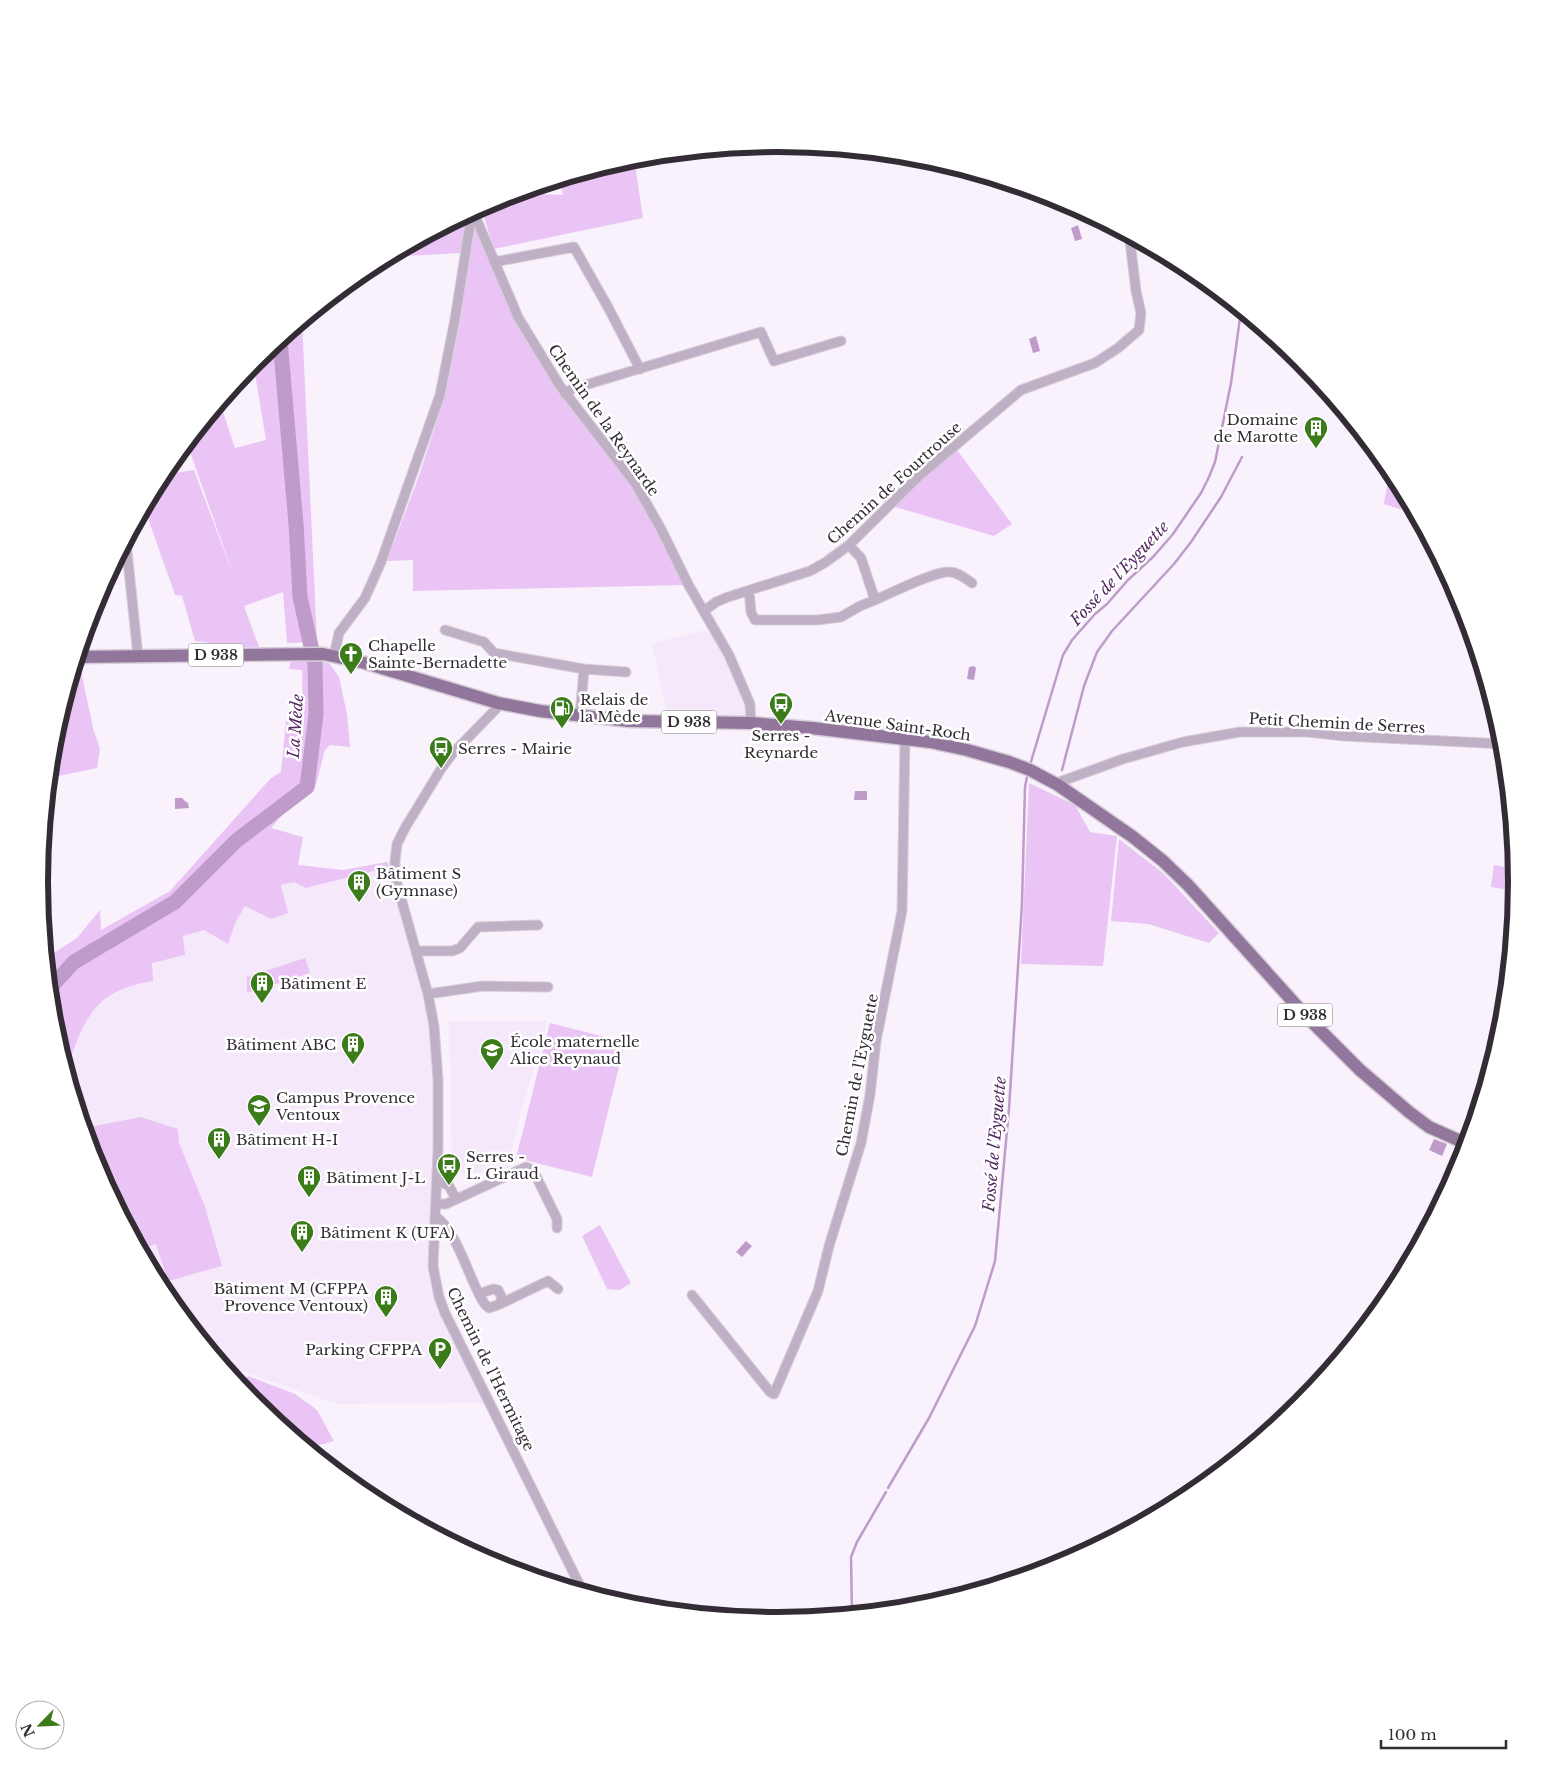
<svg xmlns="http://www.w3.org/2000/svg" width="1556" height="1765" font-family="'Libre Baskerville',serif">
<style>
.built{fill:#f6e8fb}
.green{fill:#e9c4f5}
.water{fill:#bf9bca}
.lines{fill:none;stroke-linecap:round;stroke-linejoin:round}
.stream{stroke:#bf9bca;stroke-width:2.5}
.river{stroke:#bf9bca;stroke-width:15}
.street-casing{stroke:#d5ced8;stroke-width:11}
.primary-casing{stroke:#d5ced8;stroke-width:15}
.street{stroke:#c0b0c5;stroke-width:9}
.primary{stroke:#92769c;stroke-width:12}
.labels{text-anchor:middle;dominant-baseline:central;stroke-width:5;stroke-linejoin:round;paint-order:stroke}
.shield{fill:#fff;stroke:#706b72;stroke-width:1}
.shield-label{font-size:14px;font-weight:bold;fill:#332c35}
.poi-label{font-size:15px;fill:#332c35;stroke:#fff;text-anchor:start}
.street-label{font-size:15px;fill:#332c35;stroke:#fff}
.water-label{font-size:16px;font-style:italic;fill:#552862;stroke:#fff}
.rim{fill:none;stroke:#332c35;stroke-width:6}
</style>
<rect width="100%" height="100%" fill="#f9f2fc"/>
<path class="built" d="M705,630L714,636L746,704V719L667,716L652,643Z
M387,862H392V879L428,1013L435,1089L430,1268L432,1287L436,1304L485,1403L337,1404L222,1364L163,1293L95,1165L66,1071L102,969L298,865L343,870Z
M449,1021H546L544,1039L523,1103L507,1171L459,1174L452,1164Z"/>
<path class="green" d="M634,158L643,218L494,249L481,207L495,199L517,193L563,195L560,180Z
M467,214L461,253L387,257Z
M475,223L510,309L633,484L686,585L413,591V560L387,561L420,473L446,392L461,317L467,268Z
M302,321L317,642L287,643L283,592L244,606L259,647L214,648L212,643L195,641L182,596L175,595L144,507L162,475L194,470L235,580L187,443L220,403L235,448L266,440L253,362Z
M957,450L1012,524L994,536L892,506Z
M1390,469L1393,472L1415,514L1384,504Z
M291,659L329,663L339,677L347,714L350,747L330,745L325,750L315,788L289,807L271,828L303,837L298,865L343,870L387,862L389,867L306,888L294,882L281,885L288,913L271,919L245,906L236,921L228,944L204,930L183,936L185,955L152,963L153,981C93,990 84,1020 66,1071L53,1026L46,958L77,938L100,910L101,930L170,891L271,778L281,772L286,721L303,711L302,670L289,669Z
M76,661H79L93,728L100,749L97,768L49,778L53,738Z
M1029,783L1075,805L1090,832L1117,836L1103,966L1021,964Z
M1119,839L1163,873L1219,933L1209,943L1148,924L1111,921Z
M1494,865L1516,869V891L1491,887Z
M305,958L310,973L247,993V977Z
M550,1023L625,1042L592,1177L516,1158Z
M141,1117L178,1129L179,1143L205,1207L222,1266L168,1281L156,1244L140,1249L95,1165L84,1128Z
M600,1225L631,1283L620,1290L607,1289L582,1236Z
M248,1376L295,1394L317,1410L334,1441L316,1446V1455L255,1405L240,1387Z"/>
<path class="water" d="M1078,225L1082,239L1075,241L1071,228Z
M1036,336L1040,351L1033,353L1029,339Z
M974,666L976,668L974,680L967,679L969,667Z
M855,791H867V800H854Z
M175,798H182L185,801L188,803L189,808L175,809Z
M1434,1139L1447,1144L1442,1156L1429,1150Z
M746,1241L752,1246L742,1257L736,1252Z"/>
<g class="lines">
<path class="stream" d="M1030,765L1063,655L1072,640L1095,614L1107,604L1128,580L1153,557L1173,534L1201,493L1209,477L1215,462L1231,383L1241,311
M1062,770L1084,686L1097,652L1112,631L1174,564L1191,542L1221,497L1242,457
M888,1488L929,1418L975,1326L995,1261L1009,1109L1022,904L1025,787L1027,777
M852,1614L851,1557L857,1542L886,1492"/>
<path class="river" d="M49,989L74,962L175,902L236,841L307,787L316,714L315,664L300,597L296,524L280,340"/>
<g class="street-casing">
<path id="street" d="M473,211L518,317L560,386L635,483L661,529L688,584L729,655L750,704L751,723
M494,262L574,247L609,309L640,369
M565,394L572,389L761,332L774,361L841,341
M126,542L138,656
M749,591L751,612L755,620H817L841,617L860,606L875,600L861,558L849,545
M875,600C891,593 933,572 948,572C957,571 966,579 972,583
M704,611L716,602L728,597L810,571L826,562L849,545L919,476L1021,390L1095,363L1118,348L1139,330L1141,313L1136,291L1130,241L1131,237
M445,630L484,642L494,653L584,669L580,716
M334,656L339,633L365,598L381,562L440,395L455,319L472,212
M584,669L626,672
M498,703L496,709L452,754L441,769L405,828L397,844L395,861V877L428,994L434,1026L438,1080V1149L433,1266L439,1297L445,1313L583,1592
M1058,785L1062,781L1123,759L1183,742L1240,732H1307L1344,736L1504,744
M416,951H452L460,948L478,927L538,925
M428,994L483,986L548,987
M437,1180L449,1186L456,1199
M436,1204H446L526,1167L533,1170L557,1219V1228
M435,1216C455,1229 467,1271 478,1292C481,1298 483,1304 489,1308L500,1304L502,1298L498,1290L493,1289L479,1294
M692,1295L770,1392L774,1394L818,1291L829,1246L861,1143L870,1095L876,1041L902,911L905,739
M500,1304L548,1281L558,1289"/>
</g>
<g class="primary-casing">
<path id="primary" d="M78,657L323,654L365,663L498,703L540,711L629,721L751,723L812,728L930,742L967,750L1009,762L1030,770L1058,785L1133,837L1163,861L1188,885L1305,1015L1360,1070L1409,1112L1429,1127L1467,1144"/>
</g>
<use href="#street" class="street"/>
<use href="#primary" class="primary"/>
</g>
<defs>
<g id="building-pin" transform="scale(1.25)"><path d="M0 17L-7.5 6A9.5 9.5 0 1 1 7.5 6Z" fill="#3b7b1a" stroke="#fff"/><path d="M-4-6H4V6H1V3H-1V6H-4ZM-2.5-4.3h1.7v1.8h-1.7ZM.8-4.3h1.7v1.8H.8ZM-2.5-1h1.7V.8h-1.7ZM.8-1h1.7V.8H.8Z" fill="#fff"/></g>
<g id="church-pin" transform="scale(1.25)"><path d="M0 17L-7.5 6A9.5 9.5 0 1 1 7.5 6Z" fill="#3b7b1a" stroke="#fff"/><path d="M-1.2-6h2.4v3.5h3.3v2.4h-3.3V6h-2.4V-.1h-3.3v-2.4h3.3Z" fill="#fff"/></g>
<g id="bus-pin" transform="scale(1.25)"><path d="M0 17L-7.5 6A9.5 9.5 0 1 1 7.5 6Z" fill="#3b7b1a" stroke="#fff"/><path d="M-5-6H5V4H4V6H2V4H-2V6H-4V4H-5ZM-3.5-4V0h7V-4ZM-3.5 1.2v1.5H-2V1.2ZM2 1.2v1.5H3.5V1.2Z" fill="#fff"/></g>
<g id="fuel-pin" transform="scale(1.25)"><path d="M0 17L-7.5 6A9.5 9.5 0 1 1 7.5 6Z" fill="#3b7b1a" stroke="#fff"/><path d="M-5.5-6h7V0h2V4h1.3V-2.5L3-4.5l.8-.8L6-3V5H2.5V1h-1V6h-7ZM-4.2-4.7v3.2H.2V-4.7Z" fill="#fff"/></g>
<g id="school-pin" transform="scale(1.25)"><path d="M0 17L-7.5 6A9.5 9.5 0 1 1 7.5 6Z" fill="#3b7b1a" stroke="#fff"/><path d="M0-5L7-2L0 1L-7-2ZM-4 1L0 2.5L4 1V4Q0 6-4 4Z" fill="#fff"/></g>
<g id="parking-pin" transform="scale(1.25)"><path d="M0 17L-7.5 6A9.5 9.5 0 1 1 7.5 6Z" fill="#3b7b1a" stroke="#fff"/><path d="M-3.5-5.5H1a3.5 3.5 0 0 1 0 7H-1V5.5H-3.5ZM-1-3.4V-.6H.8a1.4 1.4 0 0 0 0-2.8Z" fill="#fff"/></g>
</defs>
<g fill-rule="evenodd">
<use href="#building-pin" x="1316" y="428"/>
<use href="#church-pin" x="351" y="654"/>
<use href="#bus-pin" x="781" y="704"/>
<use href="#fuel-pin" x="562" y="708"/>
<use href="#bus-pin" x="441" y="748"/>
<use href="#building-pin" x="359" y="882"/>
<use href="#building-pin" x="262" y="983"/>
<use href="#building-pin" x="353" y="1044"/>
<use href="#school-pin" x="492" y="1050"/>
<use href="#school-pin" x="259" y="1106"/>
<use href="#building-pin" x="219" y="1139"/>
<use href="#bus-pin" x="449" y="1165"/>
<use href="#building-pin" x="309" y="1177"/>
<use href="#building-pin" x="302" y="1232"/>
<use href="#building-pin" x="386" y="1297"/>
<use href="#parking-pin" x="440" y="1349"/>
</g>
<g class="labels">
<g class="shield">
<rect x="188.5" y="643.5" width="55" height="23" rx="4"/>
<rect x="661.5" y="710.5" width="55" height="23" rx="4"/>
<rect x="1277.5" y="1003.5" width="55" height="23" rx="4"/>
</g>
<g class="shield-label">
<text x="216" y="655">D 938</text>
<text x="689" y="722">D 938</text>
<text x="1305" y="1015">D 938</text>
</g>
<g class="poi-label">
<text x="1298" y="419" text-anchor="end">Domaine<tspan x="1298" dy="17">de Marotte</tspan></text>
<text x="368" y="645">Chapelle<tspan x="368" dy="17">Sainte-Bernadette</tspan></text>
<text x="580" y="699">Relais de<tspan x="580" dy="17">la Mède</tspan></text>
<text x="781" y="735" text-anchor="middle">Serres -<tspan x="781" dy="17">Reynarde</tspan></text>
<text x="458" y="748">Serres - Mairie</text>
<text x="376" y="873">Bâtiment S<tspan x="376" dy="17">(Gymnase)</tspan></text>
<text x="280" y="983">Bâtiment E</text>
<text x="510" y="1041">École maternelle<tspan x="510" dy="17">Alice Reynaud</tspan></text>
<text x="336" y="1044" text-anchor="end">Bâtiment ABC</text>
<text x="276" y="1097">Campus Provence<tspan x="276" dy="17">Ventoux</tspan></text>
<text x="236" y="1139">Bâtiment H-I</text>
<text x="466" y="1156">Serres -<tspan x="466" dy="17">L. Giraud</tspan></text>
<text x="326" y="1177">Bâtiment J-L</text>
<text x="320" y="1232">Bâtiment K (UFA)</text>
<text x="368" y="1288" text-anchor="end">Bâtiment M (CFPPA<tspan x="368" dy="17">Provence Ventoux)</tspan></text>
<text x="422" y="1349" text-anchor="end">Parking CFPPA</text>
</g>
<g class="street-label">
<text transform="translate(604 420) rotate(55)">Chemin de la Reynarde</text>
<text transform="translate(894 483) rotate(-42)">Chemin de Fourtrouse</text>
<text transform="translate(1337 723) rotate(3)">Petit Chemin de Serres</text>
<text transform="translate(898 725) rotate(8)">Avenue Saint-Roch</text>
<text transform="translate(857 1075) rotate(-79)">Chemin de l'Eyguette</text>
<text transform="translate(491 1369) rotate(64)">Chemin de l'Hermitage</text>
</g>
<g class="water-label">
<text transform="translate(1119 573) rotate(-47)">Fossé de l'Eyguette</text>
<text transform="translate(295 726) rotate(-86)">La Mède</text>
<text transform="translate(994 1144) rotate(-85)">Fossé de l'Eyguette</text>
</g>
</g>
<path d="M0 0H1556V1765H0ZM48 882a730 730 0 1 1 1460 0a730 730 0 1 1-1460 0Z" fill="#fff" fill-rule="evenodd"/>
<path class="rim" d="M48 882a730 730 0 1 1 1460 0a730 730 0 1 1-1460 0Z"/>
<g transform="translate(40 1725) rotate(246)"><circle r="24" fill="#ffffff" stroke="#adabae"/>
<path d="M0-4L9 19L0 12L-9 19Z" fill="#3b7b1a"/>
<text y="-8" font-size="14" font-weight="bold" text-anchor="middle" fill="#332c35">N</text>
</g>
<path d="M1381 1740v8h125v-8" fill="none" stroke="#332c35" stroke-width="2.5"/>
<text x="1388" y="1740" font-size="15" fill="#332c35" stroke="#ffffff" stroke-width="4" paint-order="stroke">100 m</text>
</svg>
